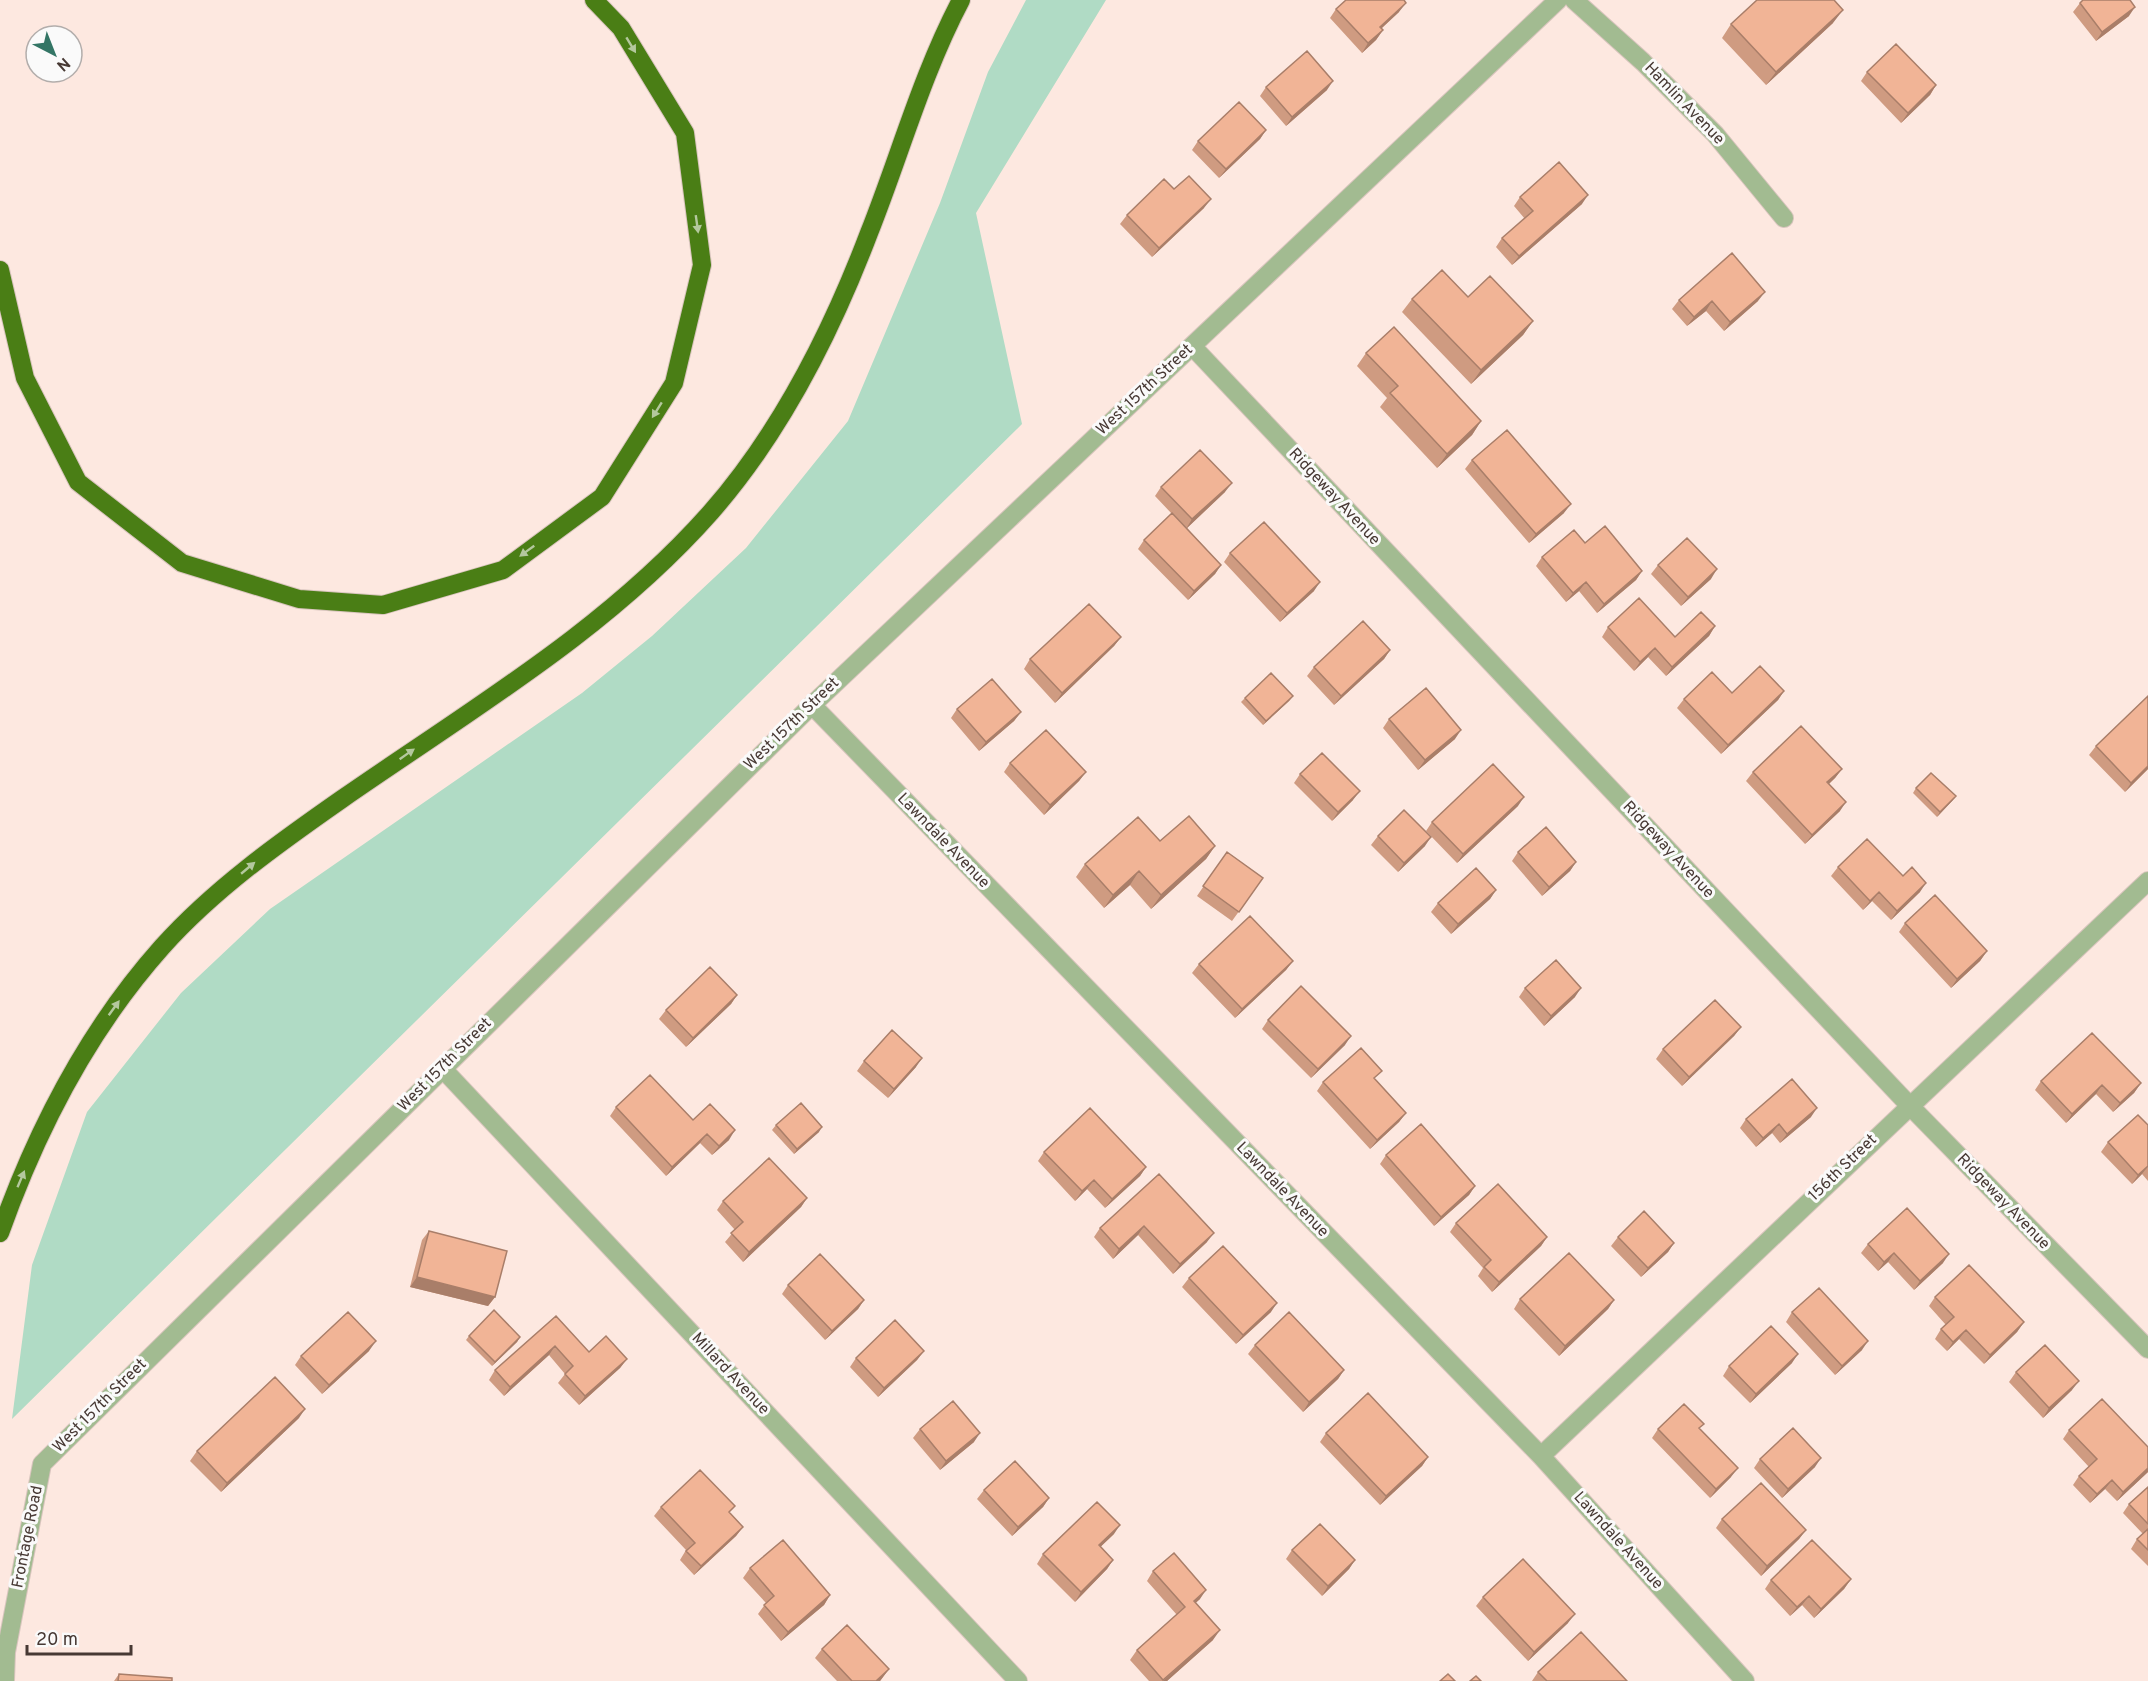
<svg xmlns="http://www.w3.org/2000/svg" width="2148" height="1681" font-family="Overpass,sans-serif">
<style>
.green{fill:#b0dbc5}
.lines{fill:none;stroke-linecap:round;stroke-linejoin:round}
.street-casing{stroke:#d9c5be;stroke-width:20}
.highway-casing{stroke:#d9c5be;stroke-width:20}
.street{stroke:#a2bb91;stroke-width:18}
.highway{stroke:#4a7e15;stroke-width:18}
.wall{fill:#cf9b81}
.shaded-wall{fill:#a97e69}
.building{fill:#f1b496;stroke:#a97e69;stroke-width:1.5}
.oneway{fill:#b4c89e}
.labels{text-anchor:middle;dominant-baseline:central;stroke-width:6;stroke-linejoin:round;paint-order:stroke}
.street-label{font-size:16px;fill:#473934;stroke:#fafafa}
</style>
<rect width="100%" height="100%" fill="#fde8e0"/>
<path class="green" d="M1026,0H1106L976,213L1022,424L12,1419L32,1265L87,1112L181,993L270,909L582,693L652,636L746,548L848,421L940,203L988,72Z"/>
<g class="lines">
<g class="street-casing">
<path id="street" d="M1574,0L1643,62L1715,134L1784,218
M1192,346L1909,1105L2148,1349
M812,705L1541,1456L1745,1681
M442,1068L1018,1681
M1541,1456L2148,881
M5,1681L6,1652L42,1464L812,705L1558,0"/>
</g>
<g class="highway-casing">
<path id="highway" d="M0,270L25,378L78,482L182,563L299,599L383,605L503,570L602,497L674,383L702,265L685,133L621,28L594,0
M0,1233C37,1129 88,1030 162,947C214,889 279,843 342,799C470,710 607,630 711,512C782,431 831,333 869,233C900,155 922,74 961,0"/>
</g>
<use href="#street" class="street"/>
<use href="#highway" class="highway"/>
</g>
<path class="wall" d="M2080,3L2129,16L2096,41L2073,12Z
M1336,9L1399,12L1381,29L1383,30L1376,40L1362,53L1330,18Z
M1833,23L1766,85L1722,38L1731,24Z
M1867,72L1936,85L1930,95L1901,123L1861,81Z
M1266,87L1327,90L1286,126L1260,96Z
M1266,130L1260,139L1219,178L1192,150L1198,141Z
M1174,189L1204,208L1152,257L1120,224L1127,215Z
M1520,197L1582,204L1512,265L1496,247L1502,238L1525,219L1514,206Z
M1468,297L1533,321L1523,335L1471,384L1402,312L1412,299Z
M1679,300L1758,301L1724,331L1706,311L1687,326L1672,309Z
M1366,353L1481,421L1472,435L1437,468L1380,407L1387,398L1357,366Z
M1472,460L1564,513L1529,543L1465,469Z
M1161,487L1225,492L1187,528L1221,565L1215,574L1188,600L1138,549L1144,540L1172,514L1155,496Z
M1585,543L1642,571L1636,580L1597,613L1579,591L1566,602L1536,566L1542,557Z
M1230,553L1314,591L1280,622L1224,562Z
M1658,565L1711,579L1681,606L1651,574Z
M1715,626L1709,636L1666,676L1648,657L1634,671L1602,637L1608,627L1675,637Z
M1121,637L1114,646L1055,703L1024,669L1030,659Z
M1390,650L1384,659L1334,705L1307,676L1314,667Z
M1784,691L1778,700L1721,754L1677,708L1684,699L1732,693Z
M1293,696L1289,701L1263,725L1241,702L1245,698Z
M2148,696V769L2125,792L2089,755L2096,746Z
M957,709L1021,712L1014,721L979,751L951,718Z
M1389,719L1455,739L1418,770L1383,728Z
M1010,763L1086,772L1079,781L1044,815L1004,772Z
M1842,769L1835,778L1829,784L1840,811L1805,844L1746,781L1753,772Z
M1300,774L1353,800L1332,821L1294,783Z
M1916,788L1956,796L1952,801L1937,817L1913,793Z
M1518,806L1457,863L1426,831L1432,822Z
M1378,836L1425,846L1398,872L1371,845Z
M1160,841L1215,846L1206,859L1151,909L1130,885L1104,908L1076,877L1085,864Z
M1227,852L1263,878L1232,921L1197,896Z
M1518,852L1576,862L1570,871L1542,896L1512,861Z
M1838,867L1903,876L1920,892L1891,920L1872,901L1863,910L1831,876Z
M1496,890L1490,899L1451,934L1431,912L1438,903Z
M1905,923L1987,951L1980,961L1951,988L1899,932Z
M1293,961L1286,970L1235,1018L1192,973L1199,964Z
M1525,988L1575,997L1544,1026L1519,997Z
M737,995L731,1004L686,1047L659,1019L666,1010Z
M1268,1020L1345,1045L1311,1078L1262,1029Z
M1741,1027L1734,1036L1682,1086L1656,1059L1663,1049Z
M864,1061L916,1067L888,1098L857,1071Z
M1376,1080L1406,1113L1399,1122L1370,1149L1317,1091L1323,1082Z
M2041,1081L2141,1083L2134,1093L2113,1112L2096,1094L2066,1123L2035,1090Z
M616,1107L693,1120L729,1140L712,1155L700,1143L666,1176L610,1116Z
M1811,1117L1780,1143L1772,1133L1756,1147L1740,1128L1746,1119Z
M776,1125L819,1132L794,1154L772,1130Z
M2148,1125V1181L2142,1174L2132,1184L2101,1152L2108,1142Z
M1044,1152L1146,1167L1140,1176L1105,1208L1087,1189L1075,1201L1038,1161Z
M1386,1155L1475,1186L1469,1195L1434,1226L1380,1164Z
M1159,1174L1207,1242L1173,1274L1138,1235L1113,1259L1094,1237L1100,1228Z
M807,1198L801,1207L743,1262L725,1242L735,1230L717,1210L723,1201Z
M1456,1223L1547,1237L1541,1246L1492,1292L1478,1276L1483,1268L1450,1232Z
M429,1231L495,1297L488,1306L410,1287L422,1240Z
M1618,1237L1674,1243L1668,1252L1641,1277L1611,1246Z
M1868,1244L1943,1263L1914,1290L1888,1262L1878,1271L1861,1253Z
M1189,1278L1271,1312L1236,1344L1182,1287Z
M788,1285L864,1300L858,1309L825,1340L782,1294Z
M1935,1297L2024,1322L2017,1332L1984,1364L1959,1339L1947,1351L1935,1339L1941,1329L1946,1325L1929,1306Z
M1520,1299L1614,1300L1608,1309L1559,1356L1514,1309Z
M1792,1312L1862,1350L1835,1375L1786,1322Z
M556,1316L589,1352L627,1359L620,1368L579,1405L558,1383L565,1374L549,1355L504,1396L489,1380L495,1370Z
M469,1336L520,1337L517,1342L492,1366L466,1340Z
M1255,1345L1344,1370L1338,1379L1303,1412L1248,1354Z
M369,1351L322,1394L295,1365L301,1356Z
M924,1351L917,1360L878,1397L850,1367L856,1358Z
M1792,1363L1750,1403L1723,1376L1729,1366Z
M2016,1372L2072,1390L2043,1418L2009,1382Z
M299,1418L221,1492L190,1461L197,1451Z
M920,1429L974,1442L940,1470L913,1438Z
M1658,1429H1700L1731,1477L1710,1498L1652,1438Z
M2069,1430L2148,1447V1472L2117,1501L2105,1489L2090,1503L2073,1485L2079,1476L2089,1467L2063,1439Z
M1326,1433L1428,1457L1422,1466L1380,1505L1320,1442Z
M1760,1459L1815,1467L1782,1498L1754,1468Z
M2148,1487V1566L2131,1549L2137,1539L2143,1534L2123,1513L2129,1504Z
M984,1490L1049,1498L1043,1507L1012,1536L977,1499Z
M661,1507L730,1513L743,1527L736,1536L694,1575L680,1560L686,1550L654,1516Z
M1722,1519L1806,1530L1799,1539L1761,1576L1716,1528Z
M1114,1534L1100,1547L1113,1560L1107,1569L1075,1602L1037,1564L1043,1554Z
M1292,1550L1355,1560L1349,1569L1322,1596L1286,1559Z
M750,1568L830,1595L824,1605L781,1641L758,1614L766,1603L743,1578Z
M1153,1571L1200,1599L1195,1603L1213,1640L1167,1681H1149L1130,1660L1137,1650L1177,1615L1147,1581Z
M1851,1579L1844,1589L1814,1618L1802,1605L1790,1616L1765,1589L1771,1580Z
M1483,1597L1568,1623L1528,1661L1476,1606Z
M822,1649L889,1669L880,1681H837L815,1658Z
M1538,1672L1627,1681H1532Z
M119,1674L172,1681H114Z"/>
<path class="shaded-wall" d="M1406,3L1399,12L1373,36L1380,27Z
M2135,7L2129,16L2096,41L2102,32Z
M1843,10L1833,23L1766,85L1776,72Z
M1383,30L1376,40L1362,53L1368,43Z
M1333,81L1327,90L1286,126L1292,117Z
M1936,85L1930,95L1901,123L1908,113Z
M1266,130L1260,139L1219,178L1226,169Z
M1588,195L1582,204L1512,265L1519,256Z
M1211,199L1204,208L1152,257L1159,248Z
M1765,292L1758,301L1724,331L1730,322Z
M1712,301L1706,311L1687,326L1694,317Z
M1533,321L1523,335L1471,384L1481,370Z
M1481,421L1472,435L1437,468L1447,454Z
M1232,483L1225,492L1186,529L1192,519Z
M1571,504L1564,513L1529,543L1536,534Z
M1221,565L1215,574L1188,600L1194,591Z
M1717,569L1711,579L1681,606L1688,597Z
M1642,571L1636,580L1597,613L1604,604Z
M1320,582L1314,591L1280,622L1287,613Z
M1586,582L1579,591L1566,602L1573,593Z
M1715,626L1709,636L1666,676L1672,667Z
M1121,637L1114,646L1055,703L1062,693Z
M1655,648L1648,657L1634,671L1640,662Z
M1390,650L1384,659L1334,705L1341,696Z
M1784,691L1778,700L1721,754L1728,745Z
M1293,696L1289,701L1263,725L1266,721Z
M1021,712L1014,721L979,751L986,742Z
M1461,730L1455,739L1418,770L1425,760Z
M2148,766V769L2125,792L2131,783Z
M1842,769L1835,778L1821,791L1827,782Z
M1086,772L1079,781L1044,815L1050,805Z
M1360,791L1353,800L1332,821L1338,812Z
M1956,796L1952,801L1937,817L1940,812Z
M1524,797L1518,806L1457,863L1463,854Z
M1846,802L1840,811L1805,844L1812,835Z
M1431,837L1425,846L1398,872L1404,863Z
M1215,846L1206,859L1151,909L1161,895Z
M1576,862L1570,871L1542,896L1549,887Z
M1139,871L1130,885L1104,908L1113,895Z
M1926,883L1920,892L1891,920L1897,911Z
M1496,890L1490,899L1451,934L1458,924Z
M1879,892L1872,901L1863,910L1870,901Z
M1987,951L1980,961L1951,988L1957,979Z
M1293,961L1286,970L1235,1018L1242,1009Z
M1581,988L1575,997L1544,1026L1551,1016Z
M737,995L731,1004L686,1047L693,1038Z
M1741,1027L1734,1036L1682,1086L1689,1077Z
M1351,1036L1345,1045L1311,1078L1318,1069Z
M922,1058L916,1067L888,1098L894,1089Z
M2141,1083L2134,1093L2113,1112L2120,1103Z
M2102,1085L2096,1094L2066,1123L2072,1114Z
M1817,1108L1811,1117L1780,1143L1787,1134Z
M1406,1113L1399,1122L1370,1149L1377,1140Z
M1779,1124L1772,1133L1756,1147L1763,1138Z
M822,1127L819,1132L794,1154L797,1149Z
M735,1130L729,1140L712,1155L719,1146Z
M707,1134L700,1143L666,1176L672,1167Z
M2148,1166L2142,1174L2132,1184L2138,1175Z
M1146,1167L1140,1176L1105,1208L1112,1199Z
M1094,1180L1087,1189L1075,1201L1082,1191Z
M1475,1186L1469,1195L1434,1226L1441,1217Z
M807,1198L801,1207L743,1262L749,1252Z
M1144,1226L1138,1235L1113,1259L1119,1249Z
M1214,1233L1207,1242L1173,1274L1180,1264Z
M1547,1237L1541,1246L1492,1292L1499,1282Z
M1674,1243L1668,1252L1641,1277L1648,1268Z
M1894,1253L1888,1262L1878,1271L1884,1262Z
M1949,1254L1943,1263L1914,1290L1920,1281Z
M417,1277L495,1297L488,1306L410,1287Z
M864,1300L858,1309L825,1340L832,1331Z
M1614,1300L1608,1309L1559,1356L1565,1346Z
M1277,1303L1271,1312L1236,1344L1243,1335Z
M2024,1322L2017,1332L1984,1364L1990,1355Z
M1966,1330L1959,1339L1947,1351L1953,1342Z
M520,1337L517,1342L492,1366L495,1362Z
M376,1341L369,1351L322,1394L329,1385Z
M1868,1341L1862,1350L1835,1375L1842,1366Z
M555,1346L549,1355L504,1396L510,1387Z
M924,1351L917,1360L878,1397L884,1388Z
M1798,1354L1792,1363L1750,1403L1756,1394Z
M627,1359L620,1368L579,1405L585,1396Z
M1344,1370L1338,1379L1303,1412L1309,1402Z
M2079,1381L2072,1390L2043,1418L2049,1408Z
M305,1409L299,1418L221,1492L227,1483Z
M980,1433L974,1442L940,1470L946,1461Z
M1428,1457L1422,1466L1380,1505L1386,1496Z
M1821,1458L1815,1467L1782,1498L1788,1489Z
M1738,1468L1731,1477L1710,1498L1716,1489Z
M2148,1468V1472L2117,1501L2123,1492Z
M2112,1480L2105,1489L2090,1503L2097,1494Z
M1049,1498L1043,1507L1012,1536L1018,1527Z
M1120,1525L1114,1534L1092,1555L1099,1545Z
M743,1527L736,1536L694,1575L701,1566Z
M1806,1530L1799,1539L1761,1576L1767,1566Z
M1113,1560L1107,1569L1075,1602L1081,1592Z
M1355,1560L1349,1569L1322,1596L1328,1586Z
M1851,1579L1844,1589L1814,1618L1821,1609Z
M1206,1590L1200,1599L1187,1611L1194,1601Z
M830,1595L824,1605L781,1641L788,1632Z
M1809,1596L1802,1605L1790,1616L1797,1607Z
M1575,1614L1568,1623L1528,1661L1534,1652Z
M1220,1630L1213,1640L1167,1681H1163Z
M889,1669L880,1681H876Z"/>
<path class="building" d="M1346,0H1404L1406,3L1380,27L1383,30L1368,43L1336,9Z
M1757,0H1834L1843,10L1776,72L1731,24Z
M2083,0H2130L2135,7L2102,32L2080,3Z
M1896,44L1936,85L1908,113L1867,72Z
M1307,51L1333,81L1292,117L1266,87Z
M1239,102L1266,130L1226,169L1198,141Z
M1559,162L1588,195L1519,256L1502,238L1533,211L1520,197Z
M1189,176L1211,199L1159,248L1127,215L1164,179L1174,189Z
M1732,253L1765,292L1730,322L1712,301L1694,317L1679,300Z
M1442,270L1468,297L1490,276L1533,321L1481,370L1412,299Z
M1394,327L1481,421L1447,454L1390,393L1398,386L1366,353Z
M1507,430L1571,504L1536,534L1472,460Z
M1200,450L1232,483L1192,519L1161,487Z
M1172,513L1221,565L1194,591L1144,540Z
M1264,522L1320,582L1287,613L1230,553Z
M1605,526L1642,571L1604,604L1586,582L1573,593L1542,557L1574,530L1585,543Z
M1687,538L1717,569L1688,597L1658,565Z
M1639,598L1675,637L1701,612L1715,626L1672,667L1655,648L1640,662L1608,627Z
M1089,604L1121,637L1062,693L1030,659Z
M1363,621L1390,650L1341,696L1314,667Z
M1760,666L1784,691L1728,745L1684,699L1712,672L1732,693Z
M1271,673L1293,696L1266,721L1245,698Z
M992,679L1021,712L986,742L957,709Z
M1426,688L1461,730L1425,760L1389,719Z
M2148,696V766L2131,783L2096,746Z
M1801,726L1842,769L1827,782L1846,802L1812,835L1753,772Z
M1046,730L1086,772L1050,805L1010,763Z
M1322,753L1360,791L1338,812L1300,774Z
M1493,764L1524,797L1463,854L1432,822Z
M1931,773L1956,796L1940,812L1916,788Z
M1404,810L1431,837L1404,863L1378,836Z
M1189,816L1215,846L1161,895L1139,871L1113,895L1085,864L1138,817L1160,841Z
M1546,827L1576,862L1549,887L1518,852Z
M1867,839L1903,876L1912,867L1926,883L1897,911L1879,892L1870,901L1838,867Z
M1227,852L1263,878L1239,912L1203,886Z
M1476,868L1496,890L1458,924L1438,903Z
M1935,895L1987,951L1957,979L1905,923Z
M1250,916L1293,961L1242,1009L1199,964Z
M1556,960L1581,988L1551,1016L1525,988Z
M710,967L737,995L693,1038L666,1010Z
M1301,986L1351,1036L1318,1069L1268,1020Z
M1715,1000L1741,1027L1689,1077L1663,1049Z
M892,1030L922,1058L894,1089L864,1061Z
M2092,1033L2141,1083L2120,1103L2102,1085L2072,1114L2041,1081Z
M1361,1048L1382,1071L1374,1078L1406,1113L1377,1140L1323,1082Z
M650,1075L693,1120L710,1104L735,1130L719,1146L707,1134L672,1167L616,1107Z
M1792,1079L1817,1108L1787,1134L1779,1124L1763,1138L1746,1119Z
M801,1103L822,1127L797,1149L776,1125Z
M1090,1108L1146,1167L1112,1199L1094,1180L1082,1191L1044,1152Z
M2138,1115L2148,1125V1166L2138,1175L2108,1142Z
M1421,1124L1475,1186L1441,1217L1386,1155Z
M769,1158L807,1198L749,1252L731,1233L743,1222L723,1201Z
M1159,1174L1214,1233L1180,1264L1144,1226L1119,1249L1100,1228Z
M1498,1184L1547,1237L1499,1282L1484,1267L1491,1260L1456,1223Z
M1907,1208L1949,1254L1920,1281L1894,1253L1884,1262L1868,1244Z
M1644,1211L1674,1243L1648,1268L1618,1237Z
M429,1231L507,1251L495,1297L417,1277Z
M1223,1246L1277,1303L1243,1335L1189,1278Z
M1569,1253L1614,1300L1565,1346L1520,1299Z
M820,1254L864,1300L832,1331L788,1285Z
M1969,1265L2024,1322L1990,1355L1966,1330L1953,1342L1941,1329L1954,1317L1935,1297Z
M1819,1288L1868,1341L1842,1366L1792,1312Z
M494,1310L520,1337L495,1362L469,1336Z
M348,1312L376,1341L329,1385L301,1356Z
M1289,1312L1344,1370L1309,1402L1255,1345Z
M556,1316L589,1352L606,1336L627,1359L585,1396L565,1374L573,1366L555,1346L510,1387L495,1370Z
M895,1320L924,1351L884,1388L856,1358Z
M1771,1326L1798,1354L1756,1394L1729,1366Z
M2045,1345L2079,1381L2049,1408L2016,1372Z
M275,1377L305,1409L227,1483L197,1451Z
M1368,1393L1428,1457L1386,1496L1326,1433Z
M2102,1399L2148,1447V1468L2123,1492L2112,1480L2097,1494L2079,1476L2097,1459L2069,1430Z
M953,1401L980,1433L946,1461L920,1429Z
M1684,1404L1704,1424L1699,1428L1738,1468L1716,1489L1658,1429Z
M1793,1428L1821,1458L1788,1489L1760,1459Z
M1015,1461L1049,1498L1018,1527L984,1490Z
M700,1470L735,1506L729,1512L743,1527L701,1566L686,1551L695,1543L661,1507Z
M1761,1483L1806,1530L1767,1566L1722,1519Z
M2148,1487V1524L2129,1504Z
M1097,1502L1120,1525L1099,1545L1113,1560L1081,1592L1043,1554Z
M1320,1524L1355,1560L1328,1586L1292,1550Z
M2148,1529V1550L2137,1539Z
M783,1540L830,1595L788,1632L764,1605L774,1596L750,1568Z
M1812,1540L1851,1579L1821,1609L1809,1596L1797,1607L1771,1580Z
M1174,1553L1206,1590L1194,1601L1220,1630L1163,1680L1137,1650L1185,1607L1153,1571Z
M1523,1559L1575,1614L1534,1652L1483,1597Z
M847,1625L889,1669L876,1681H852L822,1649Z
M1581,1632L1627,1681H1547L1538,1672Z
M119,1674L172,1678V1681H118Z
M1448,1674L1455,1681H1440Z
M1476,1676L1481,1681H1470Z"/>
<defs><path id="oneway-solid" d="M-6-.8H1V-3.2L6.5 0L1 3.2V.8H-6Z" transform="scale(1.5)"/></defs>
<g class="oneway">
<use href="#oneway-solid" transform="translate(631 45) rotate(59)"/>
<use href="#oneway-solid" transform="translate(697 224) rotate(82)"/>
<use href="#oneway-solid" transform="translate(657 410) rotate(122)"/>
<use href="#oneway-solid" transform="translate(527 551) rotate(144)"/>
<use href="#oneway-solid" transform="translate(407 754) rotate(-35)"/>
<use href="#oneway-solid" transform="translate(248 868) rotate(-40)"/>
<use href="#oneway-solid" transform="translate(114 1008) rotate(-54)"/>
<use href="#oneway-solid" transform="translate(21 1179) rotate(-67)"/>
</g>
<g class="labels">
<g class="street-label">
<text transform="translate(1684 104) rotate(46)">Hamlin Avenue</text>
<text transform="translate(1145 390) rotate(-43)">West 157th Street</text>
<text transform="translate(1334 497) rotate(47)">Ridgeway Avenue</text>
<text transform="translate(792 724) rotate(-44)">West 157th Street</text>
<text transform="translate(943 841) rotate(46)">Lawndale Avenue</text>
<text transform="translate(1668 850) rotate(47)">Ridgeway Avenue</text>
<text transform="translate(445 1065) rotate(-45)">West 157th Street</text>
<text transform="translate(1843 1168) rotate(-44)">156th Street</text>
<text transform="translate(1282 1190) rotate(46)">Lawndale Avenue</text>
<text transform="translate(2003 1202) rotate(46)">Ridgeway Avenue</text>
<text transform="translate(730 1374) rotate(47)">Millard Avenue</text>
<text transform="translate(100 1406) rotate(-45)">West 157th Street</text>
<text transform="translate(28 1537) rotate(-79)">Frontage Road</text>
<text transform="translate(1618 1541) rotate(48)">Lawndale Avenue</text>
</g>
</g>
<g transform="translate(54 54) rotate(138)"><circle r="28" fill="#fafafa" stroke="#b2adab" stroke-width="1.5"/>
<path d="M0-4.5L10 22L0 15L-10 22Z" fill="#337565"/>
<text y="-9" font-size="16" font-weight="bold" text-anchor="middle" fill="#473934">N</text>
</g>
<path d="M27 1645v9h104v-9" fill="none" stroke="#473934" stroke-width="3"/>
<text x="36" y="1645" font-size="18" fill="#473934" stroke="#fafafa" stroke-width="4.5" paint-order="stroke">20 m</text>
</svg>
